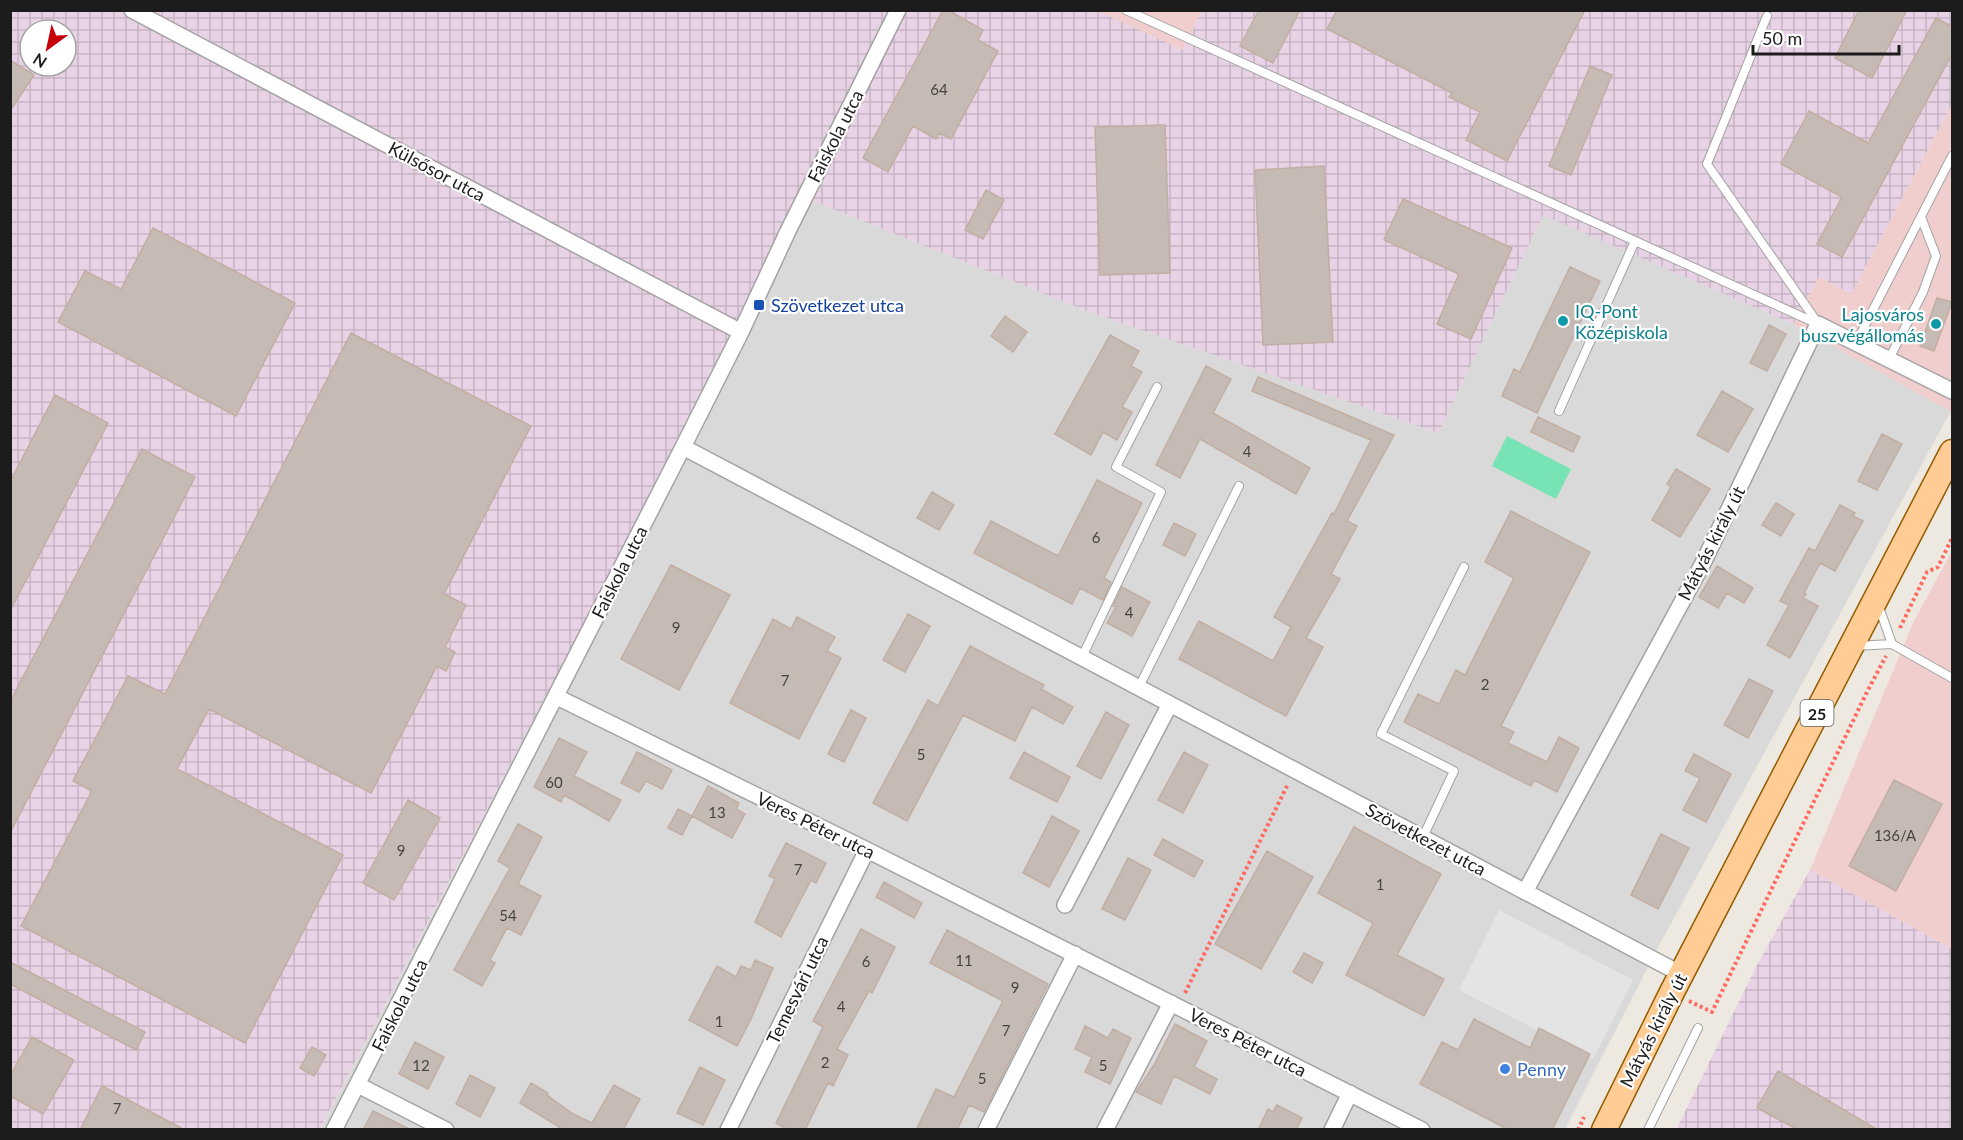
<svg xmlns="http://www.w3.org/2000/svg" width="1963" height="1140" font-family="Lato,sans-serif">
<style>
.residential{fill:#dad9d9}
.commercial{fill:#f1cece}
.industrial{fill:url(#industrial-grid);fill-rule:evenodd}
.pitch{fill:#78e3b5}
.parking{fill:#e4e4e4}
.building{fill:#c6bbb4;stroke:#c1aea2;stroke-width:1.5}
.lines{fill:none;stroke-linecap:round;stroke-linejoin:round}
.lane-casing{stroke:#a3a3a3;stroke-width:10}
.street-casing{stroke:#a3a3a3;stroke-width:18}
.primary-casing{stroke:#945b00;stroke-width:27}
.path{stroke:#ff6961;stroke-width:4;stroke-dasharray:3 3;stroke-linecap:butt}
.lane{stroke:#fff;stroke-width:8}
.street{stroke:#fff;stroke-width:15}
.primary{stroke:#ffcc95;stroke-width:24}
.transit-dot{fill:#1a4fb4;stroke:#fff;stroke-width:2}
.culture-dot{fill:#0f9aa8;stroke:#fff;stroke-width:2}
.shop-dot{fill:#3f7fe0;stroke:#fff;stroke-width:2}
.labels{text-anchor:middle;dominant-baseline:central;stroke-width:4.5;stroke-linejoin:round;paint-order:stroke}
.number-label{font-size:15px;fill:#464442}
.shield{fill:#fff;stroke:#606060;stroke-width:1.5}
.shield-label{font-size:16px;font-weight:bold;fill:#1c1c1c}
.street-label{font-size:18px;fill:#1c1c1c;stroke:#fff}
.transit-label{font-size:18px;fill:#164399;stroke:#fff;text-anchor:start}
.culture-label{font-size:18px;fill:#0d838f;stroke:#fff;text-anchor:start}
.shop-label{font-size:18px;fill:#366cbe;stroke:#fff;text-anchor:start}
</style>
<defs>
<pattern id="industrial-grid" width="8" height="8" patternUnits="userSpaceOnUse" patternTransform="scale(1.5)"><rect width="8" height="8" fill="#e8d2e5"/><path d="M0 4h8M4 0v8" fill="none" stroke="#c6b4c4"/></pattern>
</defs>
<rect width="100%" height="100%" fill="#eee9e0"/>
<path class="residential" d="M798,195L1087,311L1438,433L1543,214L1793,324L1951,411L1663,938L1565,1129L320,1130L683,433Z"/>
<path class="commercial" d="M1095,11H1202L1183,50Z
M1952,104V412L1793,324L1819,277L1851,294Z
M1952,551V949L1810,870L1913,623Z"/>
<path class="industrial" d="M1095,10L1183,50L1202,11L1952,10V104L1851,294L1819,277L1793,324L1543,215L1438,433L1087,311L798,195L683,433L320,1129L11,1130L10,11ZM30,30H66V66H30Z
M1810,870L1952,949V1129L1676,1130L1757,965Z"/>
<path class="pitch" d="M1507,436L1571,469L1556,499L1492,466Z"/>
<path class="parking" d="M1499,910L1633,980L1593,1059L1459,990Z"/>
<path class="building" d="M943,10H948L983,30L978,40L998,51L951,139L940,133L936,139L913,126L888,172L863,158Z
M1259,10H1300L1273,63L1240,46Z
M1337,10H1585L1507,161L1466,140L1480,112L1449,97L1452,93L1327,29Z
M1859,10H1907L1872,78L1835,58Z
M1936,18L1953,27V52L1842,257L1817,244L1842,197L1781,164L1809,111L1868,143Z
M10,60L34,75L10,111Z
M1590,66L1612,75L1571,175L1549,166Z
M1165,125L1170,273L1100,275L1095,127Z
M1324,166L1333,342L1263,345L1255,170Z
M986,190L1004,200L983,239L965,230Z
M1403,199L1512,248L1471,339L1437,324L1459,274L1384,240Z
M153,228L295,303L236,416L58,322L85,271L121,289Z
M1570,267L1600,281L1537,413L1502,396L1514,369L1520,372Z
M1937,298L1952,302L1934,351L1920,346Z
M1005,316L1027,332L1013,352L991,336Z
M1769,325L1786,334L1767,371L1750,363Z
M351,333L531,426L444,594L466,605L445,647L455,652L446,671L437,666L371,793L209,709L177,769L343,855L245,1043L21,926L92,791L73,781L128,676L165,694Z
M1110,335L1139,351L1131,366L1142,372L1122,407L1132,412L1117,440L1103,432L1091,455L1055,434Z
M1206,366L1231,379L1213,413L1310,468L1296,494L1200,439L1180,478L1156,465Z
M1258,377L1394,435L1347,521L1357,526L1331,574L1340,579L1306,638L1323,647L1286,716L1179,659L1199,621L1273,661L1291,627L1274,617L1332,513L1334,514L1371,440L1252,391Z
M1722,391L1753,409L1728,452L1697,435Z
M55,395L108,423L10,611V482Z
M1538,417L1580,437L1573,452L1531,432Z
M1882,434L1902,444L1877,490L1858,481Z
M142,449L195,477L10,833V702Z
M1676,469L1710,489L1680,537L1652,520L1671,487L1667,484Z
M1097,480L1142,503L1104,578L1111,582L1103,600L1080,588L1072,604L974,553L991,521L1058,556Z
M932,492L954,505L939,530L917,518Z
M1776,503L1794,514L1781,536L1762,525Z
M1840,505L1855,513L1853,516L1863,521L1835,571L1820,563L1804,593L1806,594L1803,598L1818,606L1790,658L1767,645L1789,605L1780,601L1809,548L1815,551Z
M1511,511L1590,552L1501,726L1514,732L1508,743L1547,762L1559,737L1579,748L1557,792L1534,780L1531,786L1404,722L1418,694L1439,704L1456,670L1465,675L1514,578L1485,562Z
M1174,523L1196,534L1185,556L1163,545Z
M671,565L730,595L679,690L621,659Z
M1717,566L1753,588L1744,603L1727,593L1718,608L1699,597Z
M1122,587L1150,602L1132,636L1107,623L1116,607L1113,606Z
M908,614L930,626L905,672L883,660Z
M797,617L835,637L827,651L841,658L799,739L730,703L773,619L791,629Z
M970,646L1044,685L1041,689L1073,707L1063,724L1032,707L1015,741L963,715L907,821L873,803L928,700L938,706Z
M1749,679L1773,691L1748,738L1724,725Z
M851,710L866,718L844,762L828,754Z
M1106,712L1129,725L1101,779L1077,766Z
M559,738L587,752L574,776L621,800L609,821L564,795L561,802L534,787Z
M637,752L672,770L662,789L646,781L639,792L621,783Z
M1024,752L1070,777L1057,802L1010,778Z
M1184,752L1208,765L1183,813L1158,800Z
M1694,754L1731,774L1706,822L1683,810L1700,778L1685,771Z
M1894,780L1942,804L1896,891L1849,866Z
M708,786L739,803L736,809L745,814L732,838L692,816Z
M408,800L440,818L394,900L363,883Z
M678,809L692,816L682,835L668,828Z
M1052,816L1079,831L1049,887L1023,873Z
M518,824L542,837L518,884L541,896L521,935L507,928L490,960L495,963L482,986L454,970L510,868L498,861Z
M1354,827L1441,874L1397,955L1444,979L1424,1016L1346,975L1373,923L1318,893Z
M1661,834L1689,848L1658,909L1631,895Z
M1163,839L1203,861L1194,877L1154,855Z
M786,843L826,863L816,883L811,880L781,937L755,922L775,879L769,876Z
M1267,851L1313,877L1261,969L1215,944Z
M1128,858L1151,870L1125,920L1102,909Z
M884,882L922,903L914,918L876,897Z
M861,929L895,947L872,993L869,991L837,1049L848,1055L833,1086L828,1083L805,1130H788L776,1123L823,1027L813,1021Z
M947,930L1048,984L984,1112L969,1105L957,1130H916L936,1089L954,1097L1003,1001L930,963Z
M1304,953L1323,963L1312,983L1293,972Z
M755,960L773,968L750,1021L737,1046L689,1020L717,966L736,977L741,966L751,970Z
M10,962L145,1032L136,1050L10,984Z
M1474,1019L1530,1048L1539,1028L1590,1054L1552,1130H1509L1420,1084L1442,1042L1458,1050Z
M1175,1024L1207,1041L1194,1067L1217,1079L1210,1094L1174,1076L1161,1104L1136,1092L1154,1065Z
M1085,1026L1108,1038L1113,1029L1131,1038L1110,1084L1085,1072L1092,1057L1075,1049Z
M32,1037L74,1060L43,1114L10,1096V1076Z
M415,1042L444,1057L428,1089L399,1074Z
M312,1047L326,1055L314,1076L300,1068Z
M700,1067L725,1080L703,1125L677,1113Z
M1778,1071L1878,1130H1798L1757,1108Z
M470,1075L495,1088L480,1117L456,1104Z
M531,1083L548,1093L547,1095L573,1114L592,1123L614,1085L640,1099L623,1130H564L520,1103Z
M102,1086L185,1130H80Z
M1277,1105L1302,1118L1296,1130H1258L1268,1109L1273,1112Z
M373,1111L411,1130H363Z"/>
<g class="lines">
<g class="lane-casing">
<path id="lane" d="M1126,10L1818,324
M1767,16L1707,164L1817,322
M1856,343L1952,156
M1889,359L1923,292L1936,256L1921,217
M1559,411L1635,241
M1879,607L1892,644L1952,678
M1855,646L1892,644
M1082,657L1161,492L1116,467L1157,387
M1139,687L1239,486
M1423,837L1454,771L1381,734L1464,567
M1648,1130L1698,1028"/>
</g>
<g class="street-casing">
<path id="street" d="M132,10L741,332
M683,447L1681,974
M557,697L867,850L1422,1130
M1525,892L1703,563L1818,324L1952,391
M1065,905L1170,704
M358,1085L446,1130
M334,1130L683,447L741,332L788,231L898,10
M728,1130L867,850
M986,1130L1075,954
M1105,1130L1171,1003
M1332,1130L1350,1093"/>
</g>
<g class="primary-casing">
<path id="primary" d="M1604,1130L1672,992L1952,452"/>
</g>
<path class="path" d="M1900,628L1927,572L1938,567L1952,538
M1185,993L1288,784
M1689,1001L1712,1012L1867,692L1886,656
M1578,1130L1584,1117"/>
<use href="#lane" class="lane"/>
<use href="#street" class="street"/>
<use href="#primary" class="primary"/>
</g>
<rect class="transit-dot" x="753" y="299" width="12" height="12" rx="3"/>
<g class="culture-dot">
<circle cx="1563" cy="321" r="6"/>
<circle cx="1936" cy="324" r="6"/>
</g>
<circle class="shop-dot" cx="1505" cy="1069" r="6"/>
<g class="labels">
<g class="number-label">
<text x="939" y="89">64</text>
<text x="1247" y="451">4</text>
<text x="1096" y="537">6</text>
<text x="1129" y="612">4</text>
<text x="676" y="627">9</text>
<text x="785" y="680">7</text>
<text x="1485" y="684">2</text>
<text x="921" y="754">5</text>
<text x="554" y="782">60</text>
<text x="717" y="812">13</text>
<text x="1895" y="835">136/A</text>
<text x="401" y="850">9</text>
<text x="798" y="869">7</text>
<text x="1380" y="884">1</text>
<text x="508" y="915">54</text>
<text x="964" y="960">11</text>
<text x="866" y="961">6</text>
<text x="1015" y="987">9</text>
<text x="841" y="1006">4</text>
<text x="719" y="1021">1</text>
<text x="1006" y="1030">7</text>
<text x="825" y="1062">2</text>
<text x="421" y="1065">12</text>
<text x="1103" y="1065">5</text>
<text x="982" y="1078">5</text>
<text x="117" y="1108">7</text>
</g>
<rect class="shield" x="1800.5" y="700" width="33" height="26" rx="4.5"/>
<g class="shield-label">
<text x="1817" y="713">25</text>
</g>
<g class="street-label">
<text transform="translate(835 136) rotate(-63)">Faiskola utca</text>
<text transform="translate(437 171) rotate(28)">Külsősor utca</text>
<text transform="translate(1711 543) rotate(-63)">Mátyás király út</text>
<text transform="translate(619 572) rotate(-63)">Faiskola utca</text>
<text transform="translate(816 825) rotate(26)">Veres Péter utca</text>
<text transform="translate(1426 839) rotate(28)">Szövetkezet utca</text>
<text transform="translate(797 990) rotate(-64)">Temesvári utca</text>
<text transform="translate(399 1005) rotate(-63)">Faiskola utca</text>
<text transform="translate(1653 1030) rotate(-63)">Mátyás király út</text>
<text transform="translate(1248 1042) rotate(27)">Veres Péter utca</text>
</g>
<g class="transit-label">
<text x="771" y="305">Szövetkezet utca</text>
</g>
<g class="culture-label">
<text x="1575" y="311">IQ-Pont<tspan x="1575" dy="21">Középiskola</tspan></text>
<text x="1924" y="314" text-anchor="end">Lajosváros<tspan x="1924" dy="21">buszvégállomás</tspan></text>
</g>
<g class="shop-label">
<text x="1517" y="1069">Penny</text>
</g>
</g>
<rect width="1963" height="1140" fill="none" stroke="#1c1c1c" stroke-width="24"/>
<g transform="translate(48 48) rotate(213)"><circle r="28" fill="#ffffff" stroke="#a4a4a4" stroke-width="1.5"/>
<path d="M0-4.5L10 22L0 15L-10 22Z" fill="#c8000a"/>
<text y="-9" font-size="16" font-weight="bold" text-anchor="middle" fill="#1c1c1c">N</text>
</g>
<path d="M1753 45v9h146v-9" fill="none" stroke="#1c1c1c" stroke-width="3"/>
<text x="1762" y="45" font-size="18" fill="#1c1c1c" stroke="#ffffff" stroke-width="4.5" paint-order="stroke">50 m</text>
</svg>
